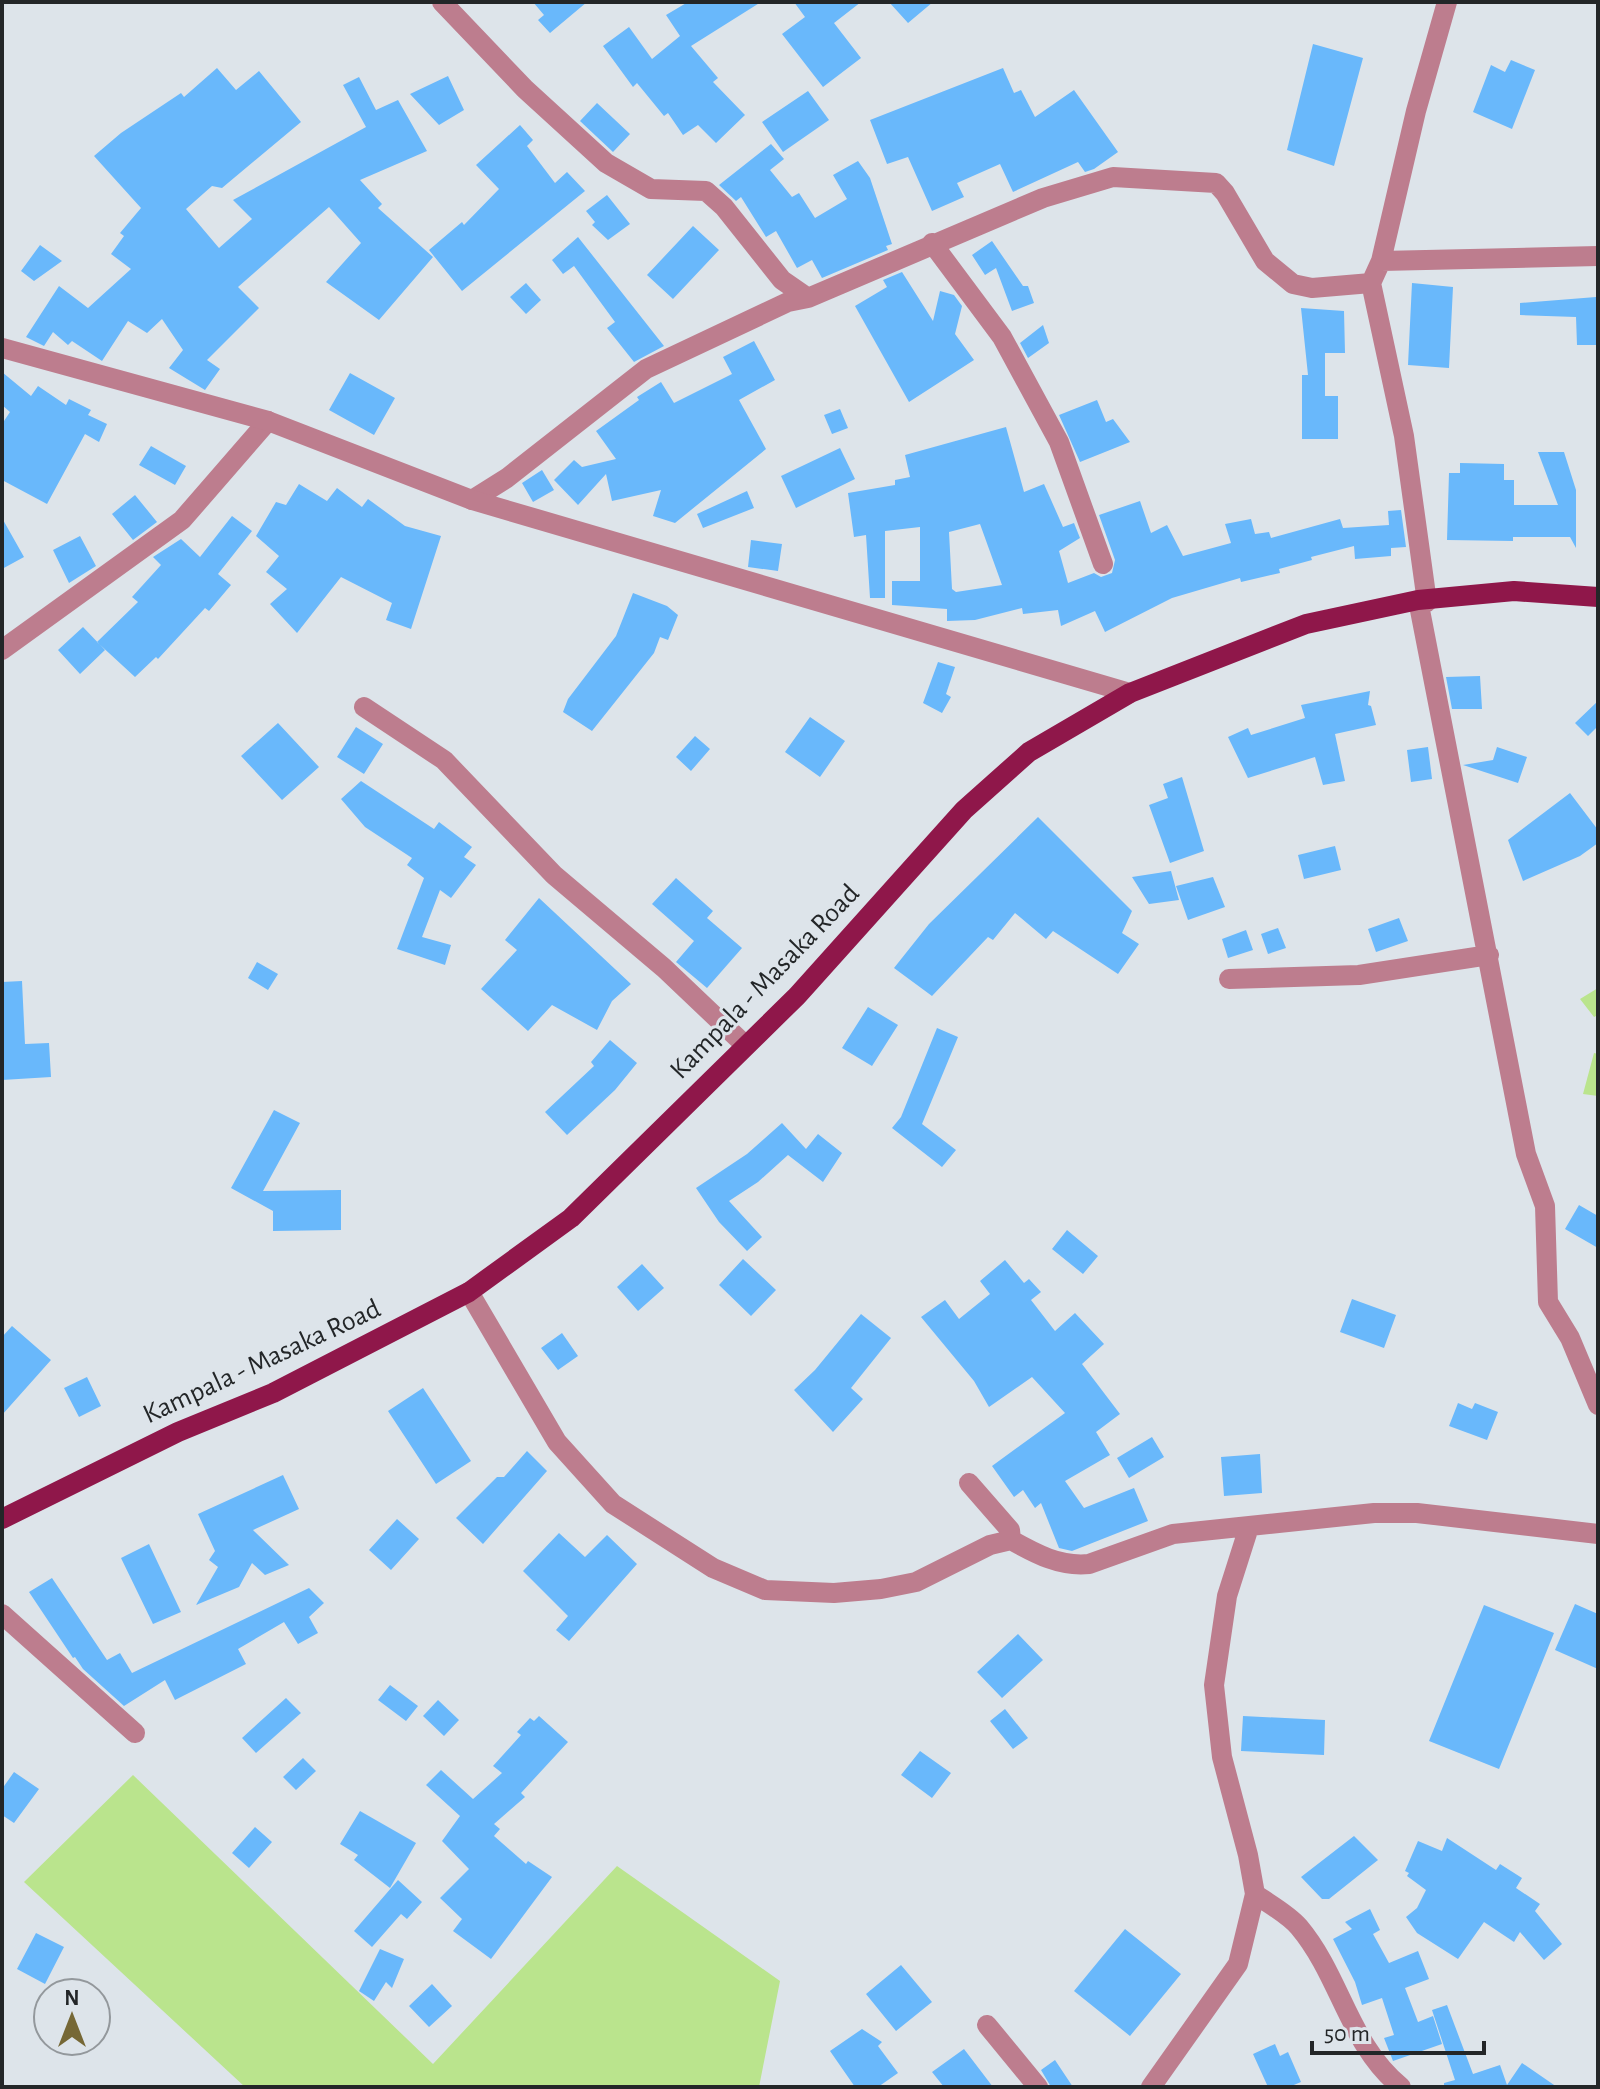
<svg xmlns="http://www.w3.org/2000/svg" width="1600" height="2089" font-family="'Alegreya Sans',sans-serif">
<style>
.green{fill:#bae48d}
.building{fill:#69b8fb;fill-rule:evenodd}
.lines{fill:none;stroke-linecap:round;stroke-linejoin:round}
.minor{stroke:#bd7d8e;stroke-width:20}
.tertiary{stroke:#bd7d8e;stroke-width:20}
.primary{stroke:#8f174a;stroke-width:20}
.labels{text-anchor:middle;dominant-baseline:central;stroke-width:6;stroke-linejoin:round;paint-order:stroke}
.street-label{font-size:28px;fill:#232628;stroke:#dde4ea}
</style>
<rect width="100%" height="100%" fill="#dde4ea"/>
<path class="green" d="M1598,988V1015L1594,1017L1580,999Z
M1594,1053L1598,1054V1096L1583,1094Z
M133,1775L433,2064L617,1866L780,1981L759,2087H245L24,1882Z"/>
<path class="building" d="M533,2H587L550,33L538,20L544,15Z
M688,2H761L691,46L718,78L713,82L745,115L716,143L698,125L683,135L668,113L664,116L637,83L633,87L603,46L629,27L652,59L680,36L666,15Z
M794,2H861L834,23L861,58L823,87L782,34L805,17Z
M889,2H933L908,23Z
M1313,44L1363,58L1334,166L1287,150Z
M1511,60L1535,70L1512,129L1473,112L1491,65L1505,72Z
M217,68L236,90L259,71L301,122L222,188L212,186L186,209L219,248L252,219L233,200L366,127L343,85L359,77L376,110L398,100L427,151L360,180L382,204L378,208L433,257L379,320L326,282L361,243L329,207L238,287L259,308L207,360L220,369L205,390L169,368L183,350L162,319L147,333L128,321L102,361L72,341L68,345L53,332L44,346L26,337L59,286L88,308L131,269L111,254L124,236L120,233L141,208L94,156L121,133L181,93L184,97Z
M1003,68L1014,93L1021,90L1035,117L1074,90L1118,152L1094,169L1085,172L1078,162L1013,192L1000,164L957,183L964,197L932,211L908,157L887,164L870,120Z
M448,76L464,110L439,125L410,94Z
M808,91L829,120L783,152L762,122Z
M597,103L630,134L613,152L580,121Z
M520,125L533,140L527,146L555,183L567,172L585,191L462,291L429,250L462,222L464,225L499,189L476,165Z
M771,144L784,159L770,170L792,197L799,193L815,218L847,199L833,175L858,161L870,178L892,244L886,246L888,250L822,278L812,260L797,268L776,231L766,237L741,197L736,201L719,185Z
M607,195L630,224L608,240L592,225L595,222L586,211Z
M693,226L719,250L673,299L647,275Z
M578,237L664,346L634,362L607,328L615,322L574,266L563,274L552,260Z
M992,241L1023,286H1028L1034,303L1012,311L996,268L985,275L972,255Z
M40,245L62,261L34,281L21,271Z
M902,272L933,321L940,291L954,295L962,306L955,334L974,360L909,402L855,306L887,287L883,280Z
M526,283L541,300L526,314L510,297Z
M1412,283L1453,287L1449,368L1408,365Z
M1596,297L1598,345H1577L1576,317L1520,315V303Z
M1301,308L1344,311L1345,353H1325V396H1338V439H1302V375H1308Z
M1043,325L1049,343L1028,358L1020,343Z
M754,341L775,380L739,400L766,449L675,523L653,516L661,490L612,501L606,474L578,505L554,480L574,460L582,467L616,459L596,431L639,400L637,397L661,382L674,403L732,374L723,357Z
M2,372L31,396L38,386L66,405L69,399L91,410L88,415L107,424L99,442L85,434L47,504L2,480V424L10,412L2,405Z
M350,373L395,398L374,435L329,410Z
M1097,400L1106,422L1113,419L1130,442L1080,462L1059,415Z
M840,409L848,428L832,434L824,415Z
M1006,427L1024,492L1044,484L1063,527L1074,523L1080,538L1059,551L1068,583L1094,573L1101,577L1112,573L1115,560L1099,515L1140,501L1151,533L1167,525L1183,556L1231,543L1225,524L1251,519L1255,534L1269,532L1271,538L1340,519L1343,528L1389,525L1388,511L1401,510L1406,547L1391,548V556L1355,559L1354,546L1311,557L1312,560L1279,569L1280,573L1241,582L1240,578L1172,598L1105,632L1095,611L1061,626L1058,610L1023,614L1022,608L975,620L947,621V609L892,605V581H920V527L885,531V598H870L866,535L854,537L848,493L895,485V480L910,477L905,455ZM980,524L1002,585L956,592L952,589L949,532Z
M151,446L186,466L175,485L139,465Z
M840,448L855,479L796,508L781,476Z
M1538,452H1564L1576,490V548L1570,537H1513V541L1447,540L1449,473H1460V463L1504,464V480H1514V505H1558Z
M542,470L554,490L533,502L522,483Z
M299,484L327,501L337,488L362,507L368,499L405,526L441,536L411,629L386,620L392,603L341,577L297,633L270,604L287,589L266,572L279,556L256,536L276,502L286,505Z
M747,491L754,508L703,528L697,514Z
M135,495L157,522L133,540L112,514Z
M232,516L252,531L218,574L231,585L209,611L205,608L158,659L156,657L135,677L97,642L138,602L132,597L161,565L153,557L181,539L200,557Z
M2,518L24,557L2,569Z
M80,536L96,566L69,583L53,550Z
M751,540L782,544L778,571L748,567Z
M633,593L667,606L678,615L668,640L660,637L654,653L592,731L563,712L568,699L616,636Z
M83,627L105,650L80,674L58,650Z
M938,662L955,667L946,694L951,697L942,713L923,703Z
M1480,676L1482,709H1452L1446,677Z
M1370,691L1368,705L1371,706L1376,725L1335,734L1345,781L1323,785L1315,757L1248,778L1228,737L1248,728L1251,735L1305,718L1301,705Z
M1598,701V726L1588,736L1575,723Z
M810,717L845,741L820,777L785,752Z
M278,723L319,767L282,800L241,756Z
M356,727L383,744L364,774L337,757Z
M695,736L710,749L691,771L676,757Z
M1428,747L1432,779L1411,782L1407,750Z
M1497,747L1527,757L1518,783L1463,765L1493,760Z
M1182,777L1204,851L1170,863L1149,805L1168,798L1163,784Z
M361,781L434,829L439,822L472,847L464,857L476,865L451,898L440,890L422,937L451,945L445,965L397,949L424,878L407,865L412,858L365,827L341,799Z
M1570,793L1598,830V843L1580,856L1523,881L1508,840Z
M1038,817L1132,911L1122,933L1139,944L1118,974L1053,931L1046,939L1015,913L993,940L988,937L932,996L894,968L929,924Z
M1335,846L1341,870L1304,879L1298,855Z
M1171,871L1179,900L1149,904L1132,877Z
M1213,877L1225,907L1188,920L1176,886Z
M676,878L713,911L707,918L742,948L707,988L676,962L694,941L652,904Z
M539,898L631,984L612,1001L597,1030L552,1005L528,1031L481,989L517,950L505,940Z
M1399,918L1408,941L1376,952L1368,929Z
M1278,928L1286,948L1268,954L1261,934Z
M1246,930L1253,950L1228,958L1222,939Z
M257,962L278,974L268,990L248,978Z
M22,981L25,1044L49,1043L51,1077L2,1080V982Z
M868,1007L898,1025L872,1066L842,1048Z
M937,1028L958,1037L922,1124L956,1150L942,1167L892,1128L901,1117Z
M610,1040L637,1063L615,1090L567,1135L545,1112L594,1066L591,1062Z
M274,1110L300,1123L263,1191L341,1190V1230L273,1231V1211L231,1188Z
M782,1123L806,1149L818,1134L842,1153L823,1182L788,1155L758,1182L729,1201L762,1237L747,1251L719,1222L696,1188L747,1154Z
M1579,1205L1598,1216V1248L1565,1229Z
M1067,1230L1098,1256L1083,1274L1052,1249Z
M743,1259L776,1290L751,1316L719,1285Z
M1005,1260L1024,1283L1029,1279L1041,1292L1031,1300L1055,1331L1075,1313L1104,1344L1082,1364L1120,1414L1096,1432L1110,1455L1065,1481L1084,1508L1134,1488L1148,1521L1072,1551L1059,1548L1041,1503L1035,1508L1023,1490L1014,1497L992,1466L1065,1413L1032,1377L989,1407L974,1381L921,1317L945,1300L959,1319L990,1294L980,1281Z
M642,1264L664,1288L638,1311L617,1287Z
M1352,1299L1396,1315L1384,1348L1340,1332Z
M861,1314L891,1338L851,1388L863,1399L833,1432L794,1390L815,1370Z
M12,1326L51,1360L2,1415V1337Z
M562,1333L578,1356L558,1370L541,1348Z
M87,1377L101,1406L79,1417L64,1388Z
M423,1388L471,1461L436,1484L388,1411Z
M1458,1403L1472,1409L1475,1403L1498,1412L1487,1440L1449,1426Z
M1152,1437L1164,1457L1129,1478L1117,1458Z
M527,1451L547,1471L483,1544L456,1518L497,1477H504Z
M1260,1454L1262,1493L1224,1496L1221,1457Z
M283,1475L299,1509L253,1530L289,1565L265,1575L252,1563L239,1587L196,1605L218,1567L209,1560L215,1551L198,1514Z
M397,1519L419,1539L391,1570L369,1550Z
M559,1533L585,1557L607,1535L637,1564L569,1641L556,1630L568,1616L523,1571Z
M149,1544L181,1612L153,1624L121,1558Z
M52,1578L107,1660L120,1653L132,1673L309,1588L324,1603L309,1617L318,1633L298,1644L284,1622L238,1649L246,1664L175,1700L165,1680L124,1706L83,1669L75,1657L73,1658L29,1592Z
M1575,1604L1598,1614V1669L1555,1650Z
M1484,1605L1554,1633L1499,1769L1429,1741Z
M1018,1634L1043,1660L1002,1698L977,1672Z
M390,1685L418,1706L406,1721L378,1700Z
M286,1698L301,1713L256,1753L242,1738Z
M438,1700L459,1720L444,1736L423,1716Z
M1005,1709L1028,1738L1013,1749L990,1721Z
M539,1716L568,1742L521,1793L525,1797L494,1824L500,1829L494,1836L526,1864L528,1861L552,1877L491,1959L453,1931L462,1919L440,1898L469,1869L442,1841L460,1816L426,1785L441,1770L473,1799L502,1773L493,1766L521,1735L517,1732L530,1718L534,1721Z
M1243,1716L1325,1720L1324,1755L1241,1751Z
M920,1751L951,1773L932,1798L901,1775Z
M303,1758L316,1771L296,1790L283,1777Z
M14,1772L39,1789L14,1823L2,1815V1789Z
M360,1811L416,1843L390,1888L354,1860L358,1855L340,1844Z
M255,1827L272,1842L249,1868L232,1853Z
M1354,1836L1378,1860L1329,1899H1322L1301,1877Z
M1447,1838L1496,1870L1500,1864L1522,1878L1516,1888L1540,1904L1535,1911L1562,1944L1544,1960L1520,1932L1514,1942L1484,1922L1458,1959L1417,1933L1406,1917L1417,1908L1426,1890L1407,1876L1409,1873L1405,1871L1418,1841L1442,1851Z
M398,1880L422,1902L407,1919L401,1914L372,1947L354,1931Z
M1370,1909L1380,1930L1373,1934L1389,1963L1418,1951L1429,1979L1405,1988L1418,2022L1433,2016L1442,2044L1393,2061L1384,2038L1394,2035L1382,1998L1362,2005L1355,1982L1333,1939L1352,1929L1345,1922Z
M1125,1929L1181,1974L1130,2036L1074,1991Z
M36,1933L64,1947L45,1984L17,1969Z
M380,1949L404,1959L392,1988L386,1982L374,2001L359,1991Z
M901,1965L932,2002L896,2031L866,1994Z
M432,1984L452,2006L429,2027L409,2006Z
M1447,2005L1473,2074L1500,2065L1507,2085L1522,2063L1557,2087H1444V2083L1455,2080L1432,2010Z
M862,2029L882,2042L878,2046L898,2073L878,2087H855L830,2051Z
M1275,2044L1280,2056L1288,2052L1301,2082L1289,2087H1268L1253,2054Z
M964,2049L993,2087H944L932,2072Z
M1055,2060L1073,2087H1051L1041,2070Z"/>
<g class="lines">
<path class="minor" d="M442,2L525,89L606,163L651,189L706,191L724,207L782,280L808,298
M932,243L1002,337L1059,442L1103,564
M1381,261L1598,256
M472,500L507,478L646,369L788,302L808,298L1043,198L1113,177L1216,183L1225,193L1265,261L1293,284L1312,288L1371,283
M1418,600L1526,1154L1545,1206L1548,1302L1570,1338L1598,1405
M1427,602L1404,436L1371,283L1381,261L1416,111L1447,2
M2,650L182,520L268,421
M364,707L444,760L554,875L664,968L745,1045
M1229,979L1359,975L1489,955
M469,1292L557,1442L613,1504L713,1568L765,1590L834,1593L881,1589L916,1582L990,1545L1011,1540C1036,1554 1060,1567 1089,1564L1173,1534L1374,1513H1417L1598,1534
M969,1483L1010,1530L1011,1540
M2,1614L135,1733
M1255,1894C1269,1904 1288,1914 1299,1927C1341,1977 1349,2045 1401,2087
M987,2025L1038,2087
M1151,2087L1238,1964L1255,1894L1248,1855L1222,1757L1214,1685L1227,1596L1249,1527"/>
<path class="tertiary" d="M2,348L268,421L472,500L1130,693"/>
<path class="primary" d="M2,1519L178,1432L273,1393L469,1292L571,1218L797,996L964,810L1029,752L1130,693L1306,624L1418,600L1514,591L1598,597"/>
</g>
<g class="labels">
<g class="street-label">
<text transform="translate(765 982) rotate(-46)">Kampala - Masaka Road</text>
<text transform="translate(262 1362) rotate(-25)">Kampala - Masaka Road</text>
</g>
</g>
<rect width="1600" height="2089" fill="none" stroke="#232628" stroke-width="8"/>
<g transform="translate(72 2017)"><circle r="38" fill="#dde4ea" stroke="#93989c" stroke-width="2"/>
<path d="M0-6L14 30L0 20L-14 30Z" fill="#766836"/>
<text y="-12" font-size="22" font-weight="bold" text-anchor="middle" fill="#232628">N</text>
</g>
<path d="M1312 2041v12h172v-12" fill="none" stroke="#232628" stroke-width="4"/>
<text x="1324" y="2041" font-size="24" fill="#232628" stroke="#dde4ea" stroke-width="6" paint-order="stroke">50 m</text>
</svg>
